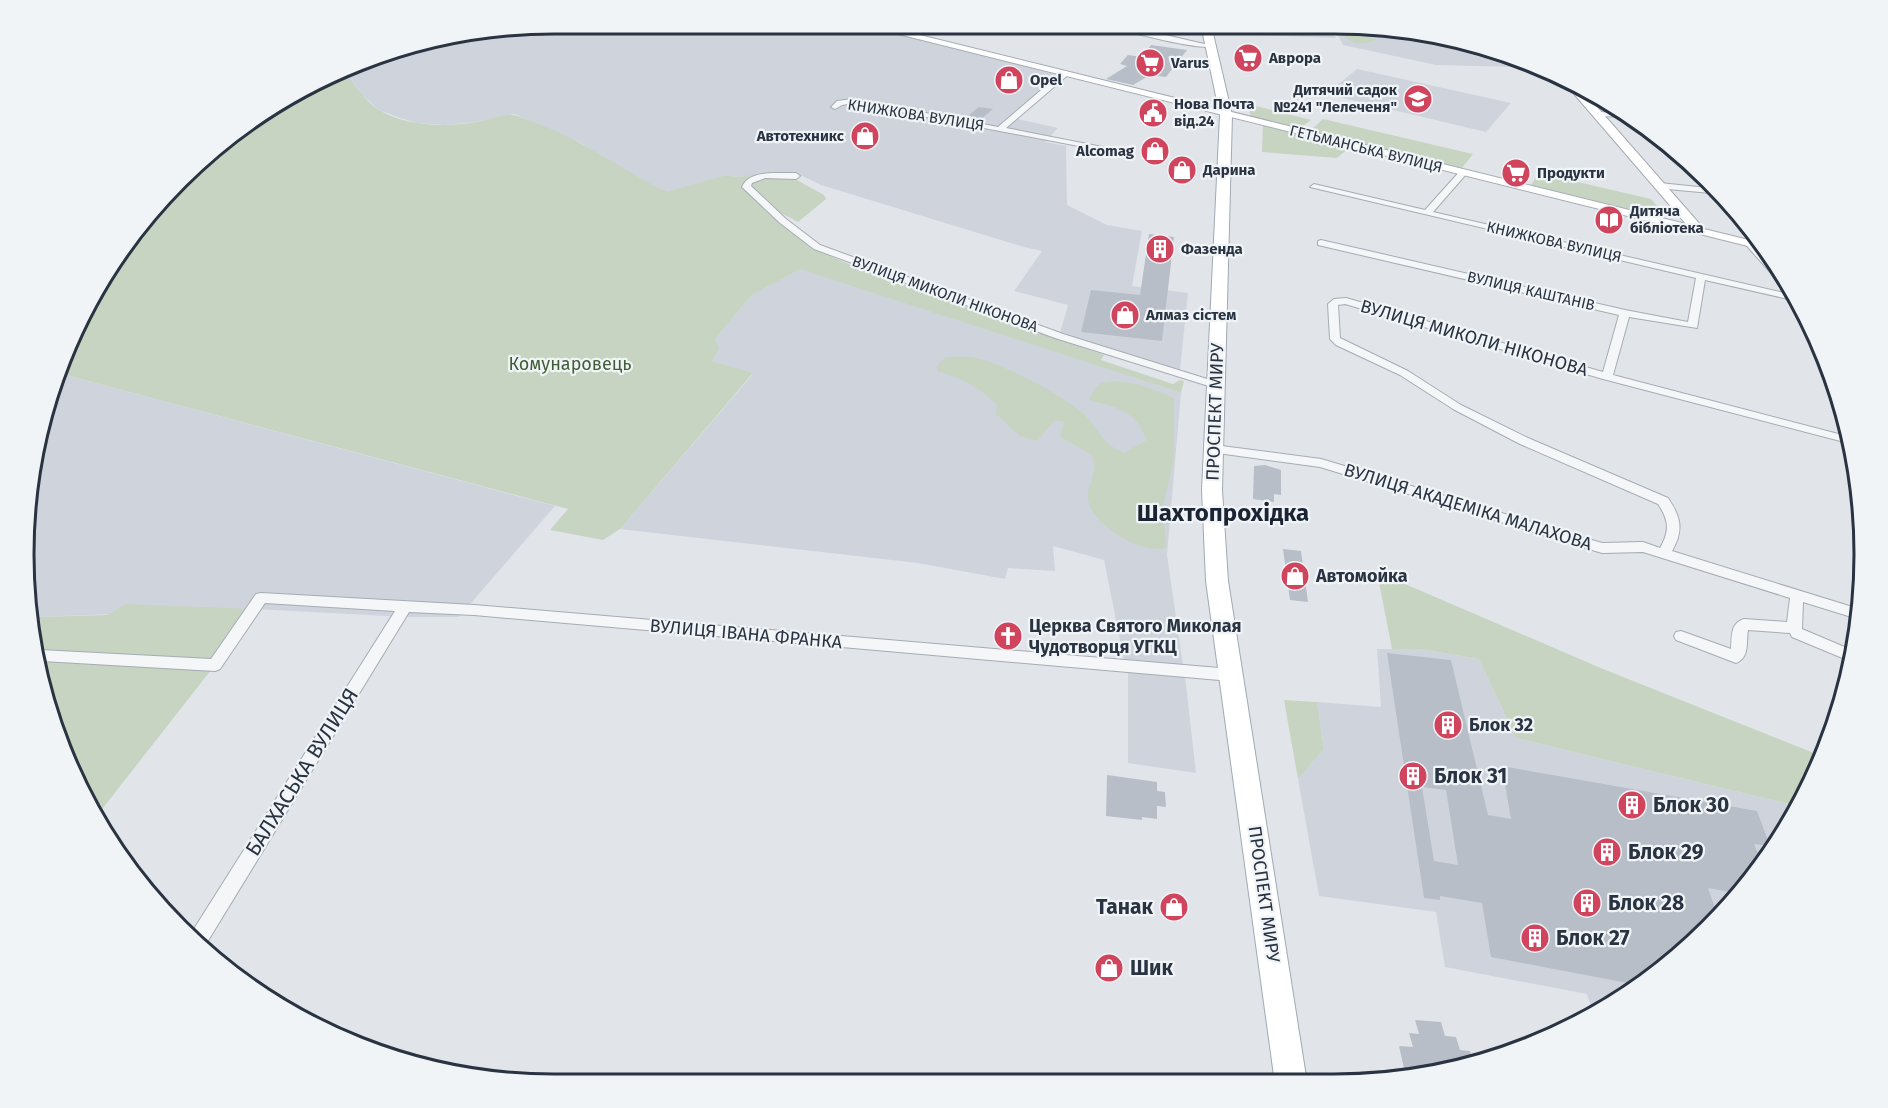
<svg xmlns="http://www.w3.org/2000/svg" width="1888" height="1108" font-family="'Fira Sans',sans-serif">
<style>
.built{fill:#cfd4dc}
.green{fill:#c7d4c2}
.building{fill:#b8bec7;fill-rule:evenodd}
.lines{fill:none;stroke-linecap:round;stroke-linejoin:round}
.street-casing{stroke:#a6acb4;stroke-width:2}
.secondary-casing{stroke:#a6acb4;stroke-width:2}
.primary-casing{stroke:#a0a9b6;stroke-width:2}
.street{fill:#f4f6f8;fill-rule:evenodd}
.secondary{fill:#fff;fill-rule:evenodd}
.primary{fill:#fff;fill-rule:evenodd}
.labels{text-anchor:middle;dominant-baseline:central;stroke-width:4.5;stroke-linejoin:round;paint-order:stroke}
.far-poi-label{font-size:15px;font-weight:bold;fill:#293342;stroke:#f1f4f7;text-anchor:start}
.far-street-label{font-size:15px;fill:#293342;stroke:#f1f4f7}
.street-label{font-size:18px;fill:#293342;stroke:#f1f4f7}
.park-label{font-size:18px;fill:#3f5e36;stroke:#f1f4f7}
.poi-label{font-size:18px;font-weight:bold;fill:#293342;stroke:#f1f4f7;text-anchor:start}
.near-street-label{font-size:21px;fill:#293342;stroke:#f1f4f7}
.near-poi-label{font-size:21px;font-weight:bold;fill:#293342;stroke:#f1f4f7;text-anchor:start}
.district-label{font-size:24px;font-weight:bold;fill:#1b2433;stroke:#f1f4f7}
.rim{fill:none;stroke:#293342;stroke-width:3}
</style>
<rect width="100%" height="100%" fill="#e1e5ea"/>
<path class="built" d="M554,24H862L1059,74L1010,117L1058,128L1045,142L1066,146L1067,205L1107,225L1142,231L1132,286L1188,293L1180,370L1060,333L1068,305L1014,291L1042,251L1024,247L821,185L794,172L737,177L726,175L668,193L646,183L579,142L514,114L476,122L444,125L417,123L400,118L379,110L362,95L346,72L384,52Z
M1228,25H1329L1336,38L1230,34Z
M1333,25H1369L1503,52L1515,67L1436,65L1343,45Z
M1357,69L1511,103L1486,132L1326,94Z
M800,268L1181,393L1167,555L1183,665L1124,660L1104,560L1053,546L1055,571L1008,568L1005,579L918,563L620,529L753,374L712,361L715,339L752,295Z
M58,373L555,506L459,617H407L253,609L34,617L24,554L52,384Z
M1377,649H1421L1479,659L1516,738L1797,806L1774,849L1684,952L1599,1013L1594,1015L1587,994L1445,967L1436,912L1319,896L1298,779L1324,749L1317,702L1381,707Z
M1128,672L1185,676L1196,773L1128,763Z"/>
<path class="green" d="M1338,25H1369L1376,40C1358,48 1345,42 1338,25Z
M346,72C355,86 365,101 379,110C407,127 446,127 477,122C488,120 506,112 517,116C538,123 560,132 580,143C610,159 637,178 667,192L726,175L737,177L761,174C752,177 745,178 742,188L813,249L863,270L1104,355L1101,360L1173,384L1180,380L1184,381L1181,393L800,269L752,295L715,339L719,349L712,361L753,373L620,529L603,540L550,530L568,509L58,373L114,259L232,133Z
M1248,104L1311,120L1299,129L1251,118Z
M1323,119L1473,154L1462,168L1309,132Z
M1263,124L1353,145L1337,158L1262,152Z
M1539,173L1651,199L1663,213L1649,214L1531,185Z
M764,178H793L824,195L826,199L798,222L770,207L751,189V182Z
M946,357C954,357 962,356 970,357C997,360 1065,396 1085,415C1102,433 1098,441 1124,453L1147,440C1134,410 1119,408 1089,400C1091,396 1093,390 1096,387C1112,372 1157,390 1174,398V458L1163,507L1166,548C1142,555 1092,525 1088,500C1085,486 1099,477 1092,455L1060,437L1064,422L1055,420L1037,441L1020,436L996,414L997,405C980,387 960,378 937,371V366Z
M1377,572L1603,669L1824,757L1797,806L1516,738L1479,659L1421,649H1392Z
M126,604L253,609L215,665L99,813L52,724L34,617L107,615Z
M1284,700L1317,702L1324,749L1298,779Z"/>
<path class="building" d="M1151,45L1187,50L1166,77L1150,75L1133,85L1106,79L1127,66L1120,64L1128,55L1142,57Z
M1235,49L1256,50L1260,65L1239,64Z
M979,107L993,109L979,121L965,118Z
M1149,234L1174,237L1162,341L1081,332L1091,290L1140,295Z
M1265,465L1281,470V495L1274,494V502L1253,499L1254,466Z
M1283,549L1301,551L1308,602L1290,600Z
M1387,653L1451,660L1488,815L1511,819L1502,766L1757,811L1770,846L1754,844L1762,863L1736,893L1708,888L1717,914L1684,952L1638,985L1491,957L1482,903L1440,896V900L1424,898ZM1422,787L1446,790L1458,865L1434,861Z
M1107,775L1157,782V791L1165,792L1166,807L1157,806V819L1142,817V820L1106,816Z
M1415,1020L1441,1022L1445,1036L1456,1037L1460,1050L1470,1051L1473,1065L1406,1077L1399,1046L1413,1047L1409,1033L1419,1034Z"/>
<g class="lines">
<g class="street-casing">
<path id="street" d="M1112,25H1122L1213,46C1203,51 1123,32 1112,25Z
M1061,73L1068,75L1006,128L1128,152H1131V156L853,103L842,105L835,109L831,107L837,101L853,99L998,127Z
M1598,112L1627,113L1633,117L1595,116V112Z
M1461,170L1468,172L1433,212L1793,295L1797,301L1705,280L1697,328L1629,317L1613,375L1850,437L1852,444L1603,379L1345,304L1338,305L1340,338L1408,371L1461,405L1528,438L1668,498C1681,517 1684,530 1672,551L1859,609L1858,619L1803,602L1802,629L1854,651L1852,662L1792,637L1790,633L1748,630C1746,641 1750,658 1736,663L1676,640L1674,636L1676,632L1681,631L1731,649C1732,637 1730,623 1744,619L1787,622L1790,598L1643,552L1602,553L1320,467L1210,452L1208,449L1214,445L1321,459L1602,543L1643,542L1660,548C1670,531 1669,520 1658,504L1520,444L1453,409L1400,375L1336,345L1330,339L1328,304L1334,299L1346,298L1603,372L1619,315L1318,245V241L1321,240L1625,310L1688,322L1696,278L1310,187L1314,184L1425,210Z
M777,173H796L800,176L796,179L765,178L752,183L751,186L786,219L820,245L1063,334L1220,383L1222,385L1216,388L1212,387L1055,338L814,249L780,223L742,187C747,174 764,173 777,173Z
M1704,176L1714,185H1709L1703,178Z
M1660,183L1717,189L1721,194L1657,188V184Z
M1747,242H1753L1782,274L1791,290L1785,289L1747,246Z
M261,593L474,605L1231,669L1236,671L1239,675L1236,679L1231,681L474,615L409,612L206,944L192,932L395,611L265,603L220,669L215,671L42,661L40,650L211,659L256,594Z"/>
</g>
<g class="secondary-casing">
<path id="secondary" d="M858,24H875L1686,224L1569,88V84L1583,91L1704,229L1761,243L1768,251Z"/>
</g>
<g class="primary-casing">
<path id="primary" d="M1201,25H1211L1232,115L1222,490L1228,581L1307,1083H1275L1206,581L1202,490L1220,115Z"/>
</g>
<use href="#street" class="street"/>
<use href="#secondary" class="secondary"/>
<use href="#primary" class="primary"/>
</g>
<defs>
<g id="supermarket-disc" transform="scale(1.5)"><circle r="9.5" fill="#d0455d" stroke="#f1f4f7"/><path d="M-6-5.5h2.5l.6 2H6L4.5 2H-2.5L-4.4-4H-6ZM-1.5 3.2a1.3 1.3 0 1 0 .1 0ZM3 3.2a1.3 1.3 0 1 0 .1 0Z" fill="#fff"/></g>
<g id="shop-disc" transform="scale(1.5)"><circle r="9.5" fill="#d0455d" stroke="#f1f4f7"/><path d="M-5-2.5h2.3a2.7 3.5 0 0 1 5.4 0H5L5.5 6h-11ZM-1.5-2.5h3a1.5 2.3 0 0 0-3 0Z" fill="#fff"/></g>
<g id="school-disc" transform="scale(1.5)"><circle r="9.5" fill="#d0455d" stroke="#f1f4f7"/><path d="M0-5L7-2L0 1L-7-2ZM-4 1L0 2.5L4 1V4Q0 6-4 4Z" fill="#fff"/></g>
<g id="civic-disc" transform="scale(1.5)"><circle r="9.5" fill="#d0455d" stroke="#f1f4f7"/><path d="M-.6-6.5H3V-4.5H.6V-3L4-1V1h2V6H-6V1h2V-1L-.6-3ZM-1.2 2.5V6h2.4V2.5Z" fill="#fff"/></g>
<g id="library-disc" transform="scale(1.5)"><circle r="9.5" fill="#d0455d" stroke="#f1f4f7"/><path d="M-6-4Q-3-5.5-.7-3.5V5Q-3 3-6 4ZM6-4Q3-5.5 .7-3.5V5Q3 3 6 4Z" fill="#fff"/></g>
<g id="building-disc" transform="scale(1.5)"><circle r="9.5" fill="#d0455d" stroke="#f1f4f7"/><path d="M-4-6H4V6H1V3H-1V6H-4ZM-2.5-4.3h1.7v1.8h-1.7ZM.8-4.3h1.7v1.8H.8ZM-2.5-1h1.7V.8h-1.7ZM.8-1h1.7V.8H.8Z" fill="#fff"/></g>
<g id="church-disc" transform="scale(1.5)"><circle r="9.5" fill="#d0455d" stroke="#f1f4f7"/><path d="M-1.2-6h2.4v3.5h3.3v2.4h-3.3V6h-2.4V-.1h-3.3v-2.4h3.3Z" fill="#fff"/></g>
</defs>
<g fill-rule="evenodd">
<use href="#supermarket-disc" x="1248" y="58"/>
<use href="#supermarket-disc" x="1150" y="63"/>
<use href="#shop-disc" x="1009" y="80"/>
<use href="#school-disc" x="1418" y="99"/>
<use href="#civic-disc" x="1153" y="113"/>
<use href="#shop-disc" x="865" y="136"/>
<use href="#shop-disc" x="1155" y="151"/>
<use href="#shop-disc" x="1182" y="170"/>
<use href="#supermarket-disc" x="1516" y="173"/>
<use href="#library-disc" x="1609" y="220"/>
<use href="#building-disc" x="1160" y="249"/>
<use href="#shop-disc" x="1125" y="315"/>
<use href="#shop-disc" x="1295" y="576"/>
<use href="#church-disc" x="1008" y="636"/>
<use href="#building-disc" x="1448" y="725"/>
<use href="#building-disc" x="1413" y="776"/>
<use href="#building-disc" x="1632" y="805"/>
<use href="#building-disc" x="1607" y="852"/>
<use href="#building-disc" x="1587" y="903"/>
<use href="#shop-disc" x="1174" y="907"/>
<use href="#building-disc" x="1535" y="938"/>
<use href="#shop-disc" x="1109" y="968"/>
</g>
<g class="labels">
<g class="far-poi-label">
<text x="1269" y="58">Аврора</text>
<text x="1171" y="63">Varus</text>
<text x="1030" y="80">Opel</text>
<text x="1397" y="90" text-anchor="end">Дитячий садок<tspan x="1397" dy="17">№241 "Лелеченя"</tspan></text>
<text x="1174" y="104">Нова Почта<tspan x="1174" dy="17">від.24</tspan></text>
<text x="844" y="136" text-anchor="end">Автотехникс</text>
<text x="1134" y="151" text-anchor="end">Alcomag</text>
<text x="1203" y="170">Дарина</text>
<text x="1537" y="173">Продукти</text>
<text x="1630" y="211">Дитяча<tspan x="1630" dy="17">бібліотека</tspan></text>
<text x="1181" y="249">Фазенда</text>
<text x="1146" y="315">Алмаз сістем</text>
</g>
<g class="far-street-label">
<text transform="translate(916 115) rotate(9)">КНИЖКОВА ВУЛИЦЯ</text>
<text transform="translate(1366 149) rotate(14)">ГЕТЬМАНСЬКА ВУЛИЦЯ</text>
<text transform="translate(1554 242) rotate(13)">КНИЖКОВА ВУЛИЦЯ</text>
<text transform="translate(1531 291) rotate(13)">ВУЛИЦЯ КАШТАНІВ</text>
<text transform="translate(945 294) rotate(20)">ВУЛИЦЯ МИКОЛИ НІКОНОВА</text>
</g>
<g class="street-label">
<text transform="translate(1474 338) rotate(16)">ВУЛИЦЯ МИКОЛИ НІКОНОВА</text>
<text transform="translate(1215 412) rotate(-88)">ПРОСПЕКТ МИРУ</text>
<text transform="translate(1468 507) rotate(17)">ВУЛИЦЯ АКАДЕМІКА МАЛАХОВА</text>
<text transform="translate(746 634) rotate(5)">ВУЛИЦЯ ІВАНА ФРАНКА</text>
<text transform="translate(1264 894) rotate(82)">ПРОСПЕКТ МИРУ</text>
</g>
<g class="park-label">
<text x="570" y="364">Комунаровець</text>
</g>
<g class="poi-label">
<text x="1316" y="576">Автомойка</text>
<text x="1029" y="626">Церква Святого Миколая<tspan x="1029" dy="21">Чудотворця УГКЦ</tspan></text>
<text x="1469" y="725">Блок 32</text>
</g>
<g class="near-street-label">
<text transform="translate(302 772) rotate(-58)">БАЛХАСЬКА ВУЛИЦЯ</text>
</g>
<g class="near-poi-label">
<text x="1434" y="776">Блок 31</text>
<text x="1653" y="805">Блок 30</text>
<text x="1628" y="852">Блок 29</text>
<text x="1608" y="903">Блок 28</text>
<text x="1153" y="907" text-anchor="end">Танак</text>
<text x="1556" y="938">Блок 27</text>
<text x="1130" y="968">Шик</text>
</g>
<g class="district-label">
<text x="1223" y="513">Шахтопрохідка</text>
</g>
</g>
<path d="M0 0H1888V1108H0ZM554 34H1334A520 520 0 0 1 1854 554V554A520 520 0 0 1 1334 1074H554A520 520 0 0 1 34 554V554A520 520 0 0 1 554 34Z" fill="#f1f4f7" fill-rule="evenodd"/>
<path class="rim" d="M554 34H1334A520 520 0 0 1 1854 554V554A520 520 0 0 1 1334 1074H554A520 520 0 0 1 34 554V554A520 520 0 0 1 554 34Z"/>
</svg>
